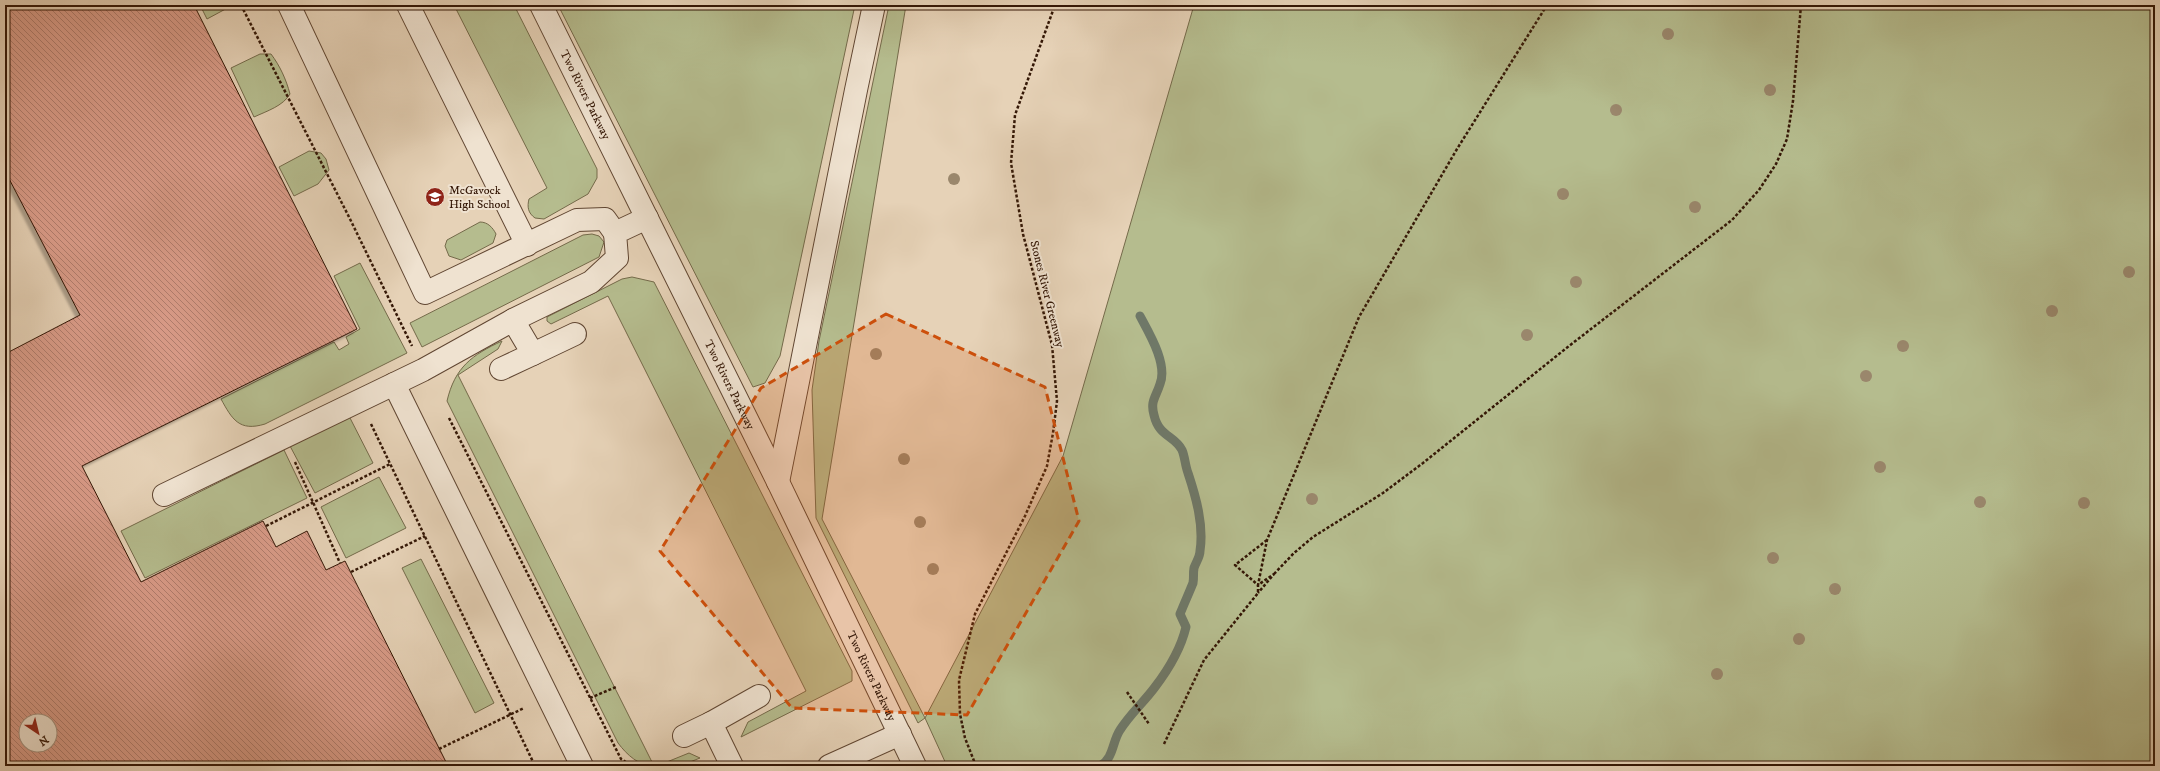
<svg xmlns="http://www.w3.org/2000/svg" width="2160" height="771" font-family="'IM FELL DW Pica',serif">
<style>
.grass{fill:#b5bc8e;stroke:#746a4a}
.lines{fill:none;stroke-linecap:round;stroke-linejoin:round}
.stream{stroke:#6f7868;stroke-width:9}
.building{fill:url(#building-back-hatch);stroke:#341706;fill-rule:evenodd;filter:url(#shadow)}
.minor-casing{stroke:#604632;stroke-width:24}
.path{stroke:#341706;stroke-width:2.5;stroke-dasharray:3 2;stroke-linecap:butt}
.minor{stroke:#efe2d0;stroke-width:22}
.tree{fill:#9a876c}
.marked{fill:#cd4f0b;fill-opacity:0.2;stroke:#cd4f0b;stroke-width:3;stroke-dasharray:8 5;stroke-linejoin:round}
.labels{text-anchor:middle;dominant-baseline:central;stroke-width:4;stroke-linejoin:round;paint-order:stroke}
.street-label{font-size:12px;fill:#341706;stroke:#efe2d0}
.poi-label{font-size:12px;fill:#341706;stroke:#efe2d0;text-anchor:start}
</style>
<defs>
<pattern id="building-back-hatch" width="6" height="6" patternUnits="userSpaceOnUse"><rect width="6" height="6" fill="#d99b88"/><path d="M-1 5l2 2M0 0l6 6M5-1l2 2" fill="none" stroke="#b17d6d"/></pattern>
<filter id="shadow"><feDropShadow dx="-3.5" dy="3.5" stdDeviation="1" flood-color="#0004"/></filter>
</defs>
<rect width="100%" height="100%" fill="#e6d2b7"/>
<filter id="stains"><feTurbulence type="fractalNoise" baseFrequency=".005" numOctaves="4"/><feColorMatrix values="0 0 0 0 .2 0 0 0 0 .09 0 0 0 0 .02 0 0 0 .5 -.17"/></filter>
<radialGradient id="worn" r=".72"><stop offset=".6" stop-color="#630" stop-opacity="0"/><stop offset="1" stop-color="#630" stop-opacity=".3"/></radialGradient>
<path class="grass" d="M200,5H233L207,19Z
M454,5H514L597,169V178L588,194L544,219L535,218C528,213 527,207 529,199L547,188Z
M558,5H855L780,356L765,383L753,387Z
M889,5H906L822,519L925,718L1063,456L1194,5H2155V766H947L925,718L918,723L816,518L812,390L819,341Z
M260,54H271C280,66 286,79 290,94C283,106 267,111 254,117L231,68Z
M309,151L321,153L326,159L329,170L318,184L294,196L279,167Z
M480,222C488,222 493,228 496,234L493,243L461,260L449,256L445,246L447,240Z
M592,234L599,236L604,242L599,257L422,347L410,323L583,235Z
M360,263L407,353L265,424C239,432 232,419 221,399L334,342L339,350L349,344L346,337L360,329L334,276Z
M632,277L654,282L852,671V681L741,737L748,722L806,691L608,296L551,324L547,321V317L622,279Z
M502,341L498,349L458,375L654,766C639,766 627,755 618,743L447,401C455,367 472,355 502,341Z
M349,416L373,463L315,493L290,446Z
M284,450L307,498L145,578L121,531Z
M379,477L406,528L346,558L321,507Z
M421,559L494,703L475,713L402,568Z
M689,753L700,758L680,766H657Z"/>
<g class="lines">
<path class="stream" d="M1100,766C1114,758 1112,742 1120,730C1130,714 1144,702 1155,687C1168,670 1181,648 1186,627L1180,614C1184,604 1189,593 1193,583C1194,578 1193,573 1194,568C1196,562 1200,557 1200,551C1204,525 1196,497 1188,473C1185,465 1185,457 1182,450C1174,435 1159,437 1154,415C1150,401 1156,397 1160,384C1168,364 1149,333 1140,316"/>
</g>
<path class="building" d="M8,5H194L357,329L82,466L141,582L263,521L276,547L307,531L326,570L345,561L448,766H5V354L80,315L5,171V6ZM26,721H50V745H26Z"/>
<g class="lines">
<g class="minor-casing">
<g id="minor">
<path d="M289,5L425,293L577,220L605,219L615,233"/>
<path d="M408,5L527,245"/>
<path id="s1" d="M541,5L778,482L915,766"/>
<path d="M533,354L575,334"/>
<path d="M501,369L533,354L513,320"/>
<path d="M778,482L856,90L874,5"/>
<path d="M164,495L394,384"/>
<path d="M711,723L759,696"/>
<path d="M684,736L711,723L732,766"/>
<path d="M582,766L394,384L423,370L513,320L591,282L617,258L615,233L647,218"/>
<path d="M829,766L900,734"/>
</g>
</g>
<path class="path" d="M241,5L349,217L412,346
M449,418L621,759L632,766
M371,424L535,766
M295,462L340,563
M266,526L390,464
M1267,540L1235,565L1258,585L1267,540L1359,317L1457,149L1547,5
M351,572L425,536
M1274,574L1294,553L1313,537L1383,493L1423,463L1569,346L1732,220L1759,190L1776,164L1787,139L1793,101L1801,5
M1127,692L1149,724
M590,698L616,687
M1164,744L1204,660L1258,593V585L1274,574L1258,593
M439,749L524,708
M472,766H478
M976,766L965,738L960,714L959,680L975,614L1025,516L1047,466L1053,433L1057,401L1052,345L1023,234L1011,163L1015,115L1055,5"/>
<use href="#minor" class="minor"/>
</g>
<g class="tree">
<circle cx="1668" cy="34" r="6"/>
<circle cx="1770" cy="90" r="6"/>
<circle cx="1616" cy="110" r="6"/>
<circle cx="954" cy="179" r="6"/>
<circle cx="1563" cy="194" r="6"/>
<circle cx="1695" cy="207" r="6"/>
<circle cx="2129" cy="272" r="6"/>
<circle cx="1576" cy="282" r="6"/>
<circle cx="2052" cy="311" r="6"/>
<circle cx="1527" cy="335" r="6"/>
<circle cx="1903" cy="346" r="6"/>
<circle cx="876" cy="354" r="6"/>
<circle cx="1866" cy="376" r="6"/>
<circle cx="904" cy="459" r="6"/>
<circle cx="1880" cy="467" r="6"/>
<circle cx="1312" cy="499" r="6"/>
<circle cx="1980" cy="502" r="6"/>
<circle cx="2084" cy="503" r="6"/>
<circle cx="920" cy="522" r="6"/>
<circle cx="1773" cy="558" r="6"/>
<circle cx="933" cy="569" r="6"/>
<circle cx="1835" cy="589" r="6"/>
<circle cx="1799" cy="639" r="6"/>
<circle cx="1717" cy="674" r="6"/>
</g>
<path class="marked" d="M886,314L1045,387L1079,521L967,715L792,708L660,551L761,388Z"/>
<defs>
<g id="school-disc" transform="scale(1)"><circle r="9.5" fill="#8f2418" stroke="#efe2d0"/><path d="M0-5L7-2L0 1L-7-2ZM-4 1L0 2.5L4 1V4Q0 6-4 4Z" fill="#fff"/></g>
</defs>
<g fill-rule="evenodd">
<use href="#school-disc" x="435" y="197"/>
</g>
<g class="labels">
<g class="street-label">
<text stroke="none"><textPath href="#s1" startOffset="100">Two Rivers Parkway</textPath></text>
<text transform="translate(1047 294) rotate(76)">Stones River Greenway</text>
<text stroke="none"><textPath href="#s1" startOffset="424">Two Rivers Parkway</textPath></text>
<text stroke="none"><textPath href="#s1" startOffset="748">Two Rivers Parkway</textPath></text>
</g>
<g class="poi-label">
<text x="449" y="190">McGavock<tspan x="449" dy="14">High School</tspan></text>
</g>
</g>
<rect width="2160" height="771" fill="none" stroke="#e6d2b7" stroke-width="20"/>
<rect x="6" y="6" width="2148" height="759" fill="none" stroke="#341706" stroke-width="2"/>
<rect x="10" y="10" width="2140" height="751" fill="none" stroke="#341706"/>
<g transform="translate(38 733) rotate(145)"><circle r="19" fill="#efe2d0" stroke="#a4917f"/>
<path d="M0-3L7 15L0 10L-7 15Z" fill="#8f2418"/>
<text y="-6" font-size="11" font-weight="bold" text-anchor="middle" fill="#341706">N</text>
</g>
<rect width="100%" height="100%" filter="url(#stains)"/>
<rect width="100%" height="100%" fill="url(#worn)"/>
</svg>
